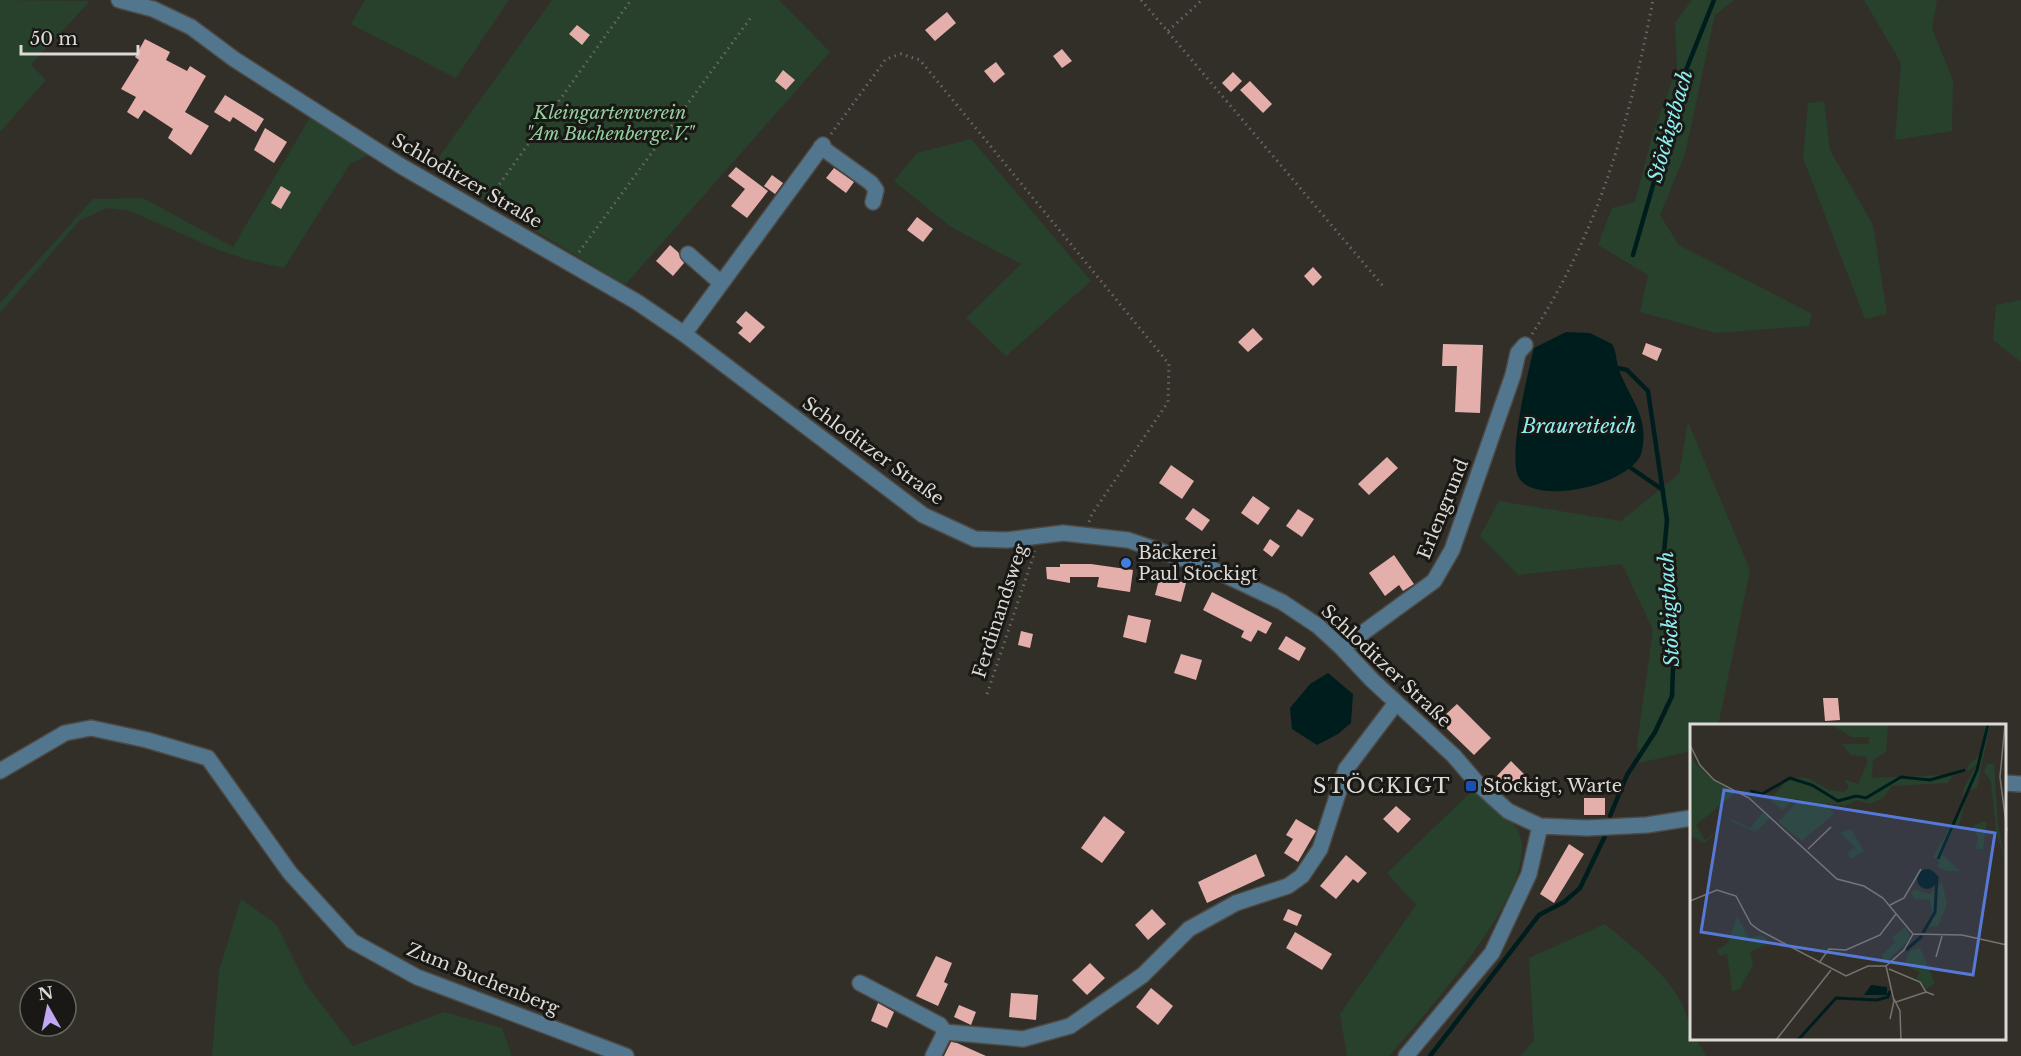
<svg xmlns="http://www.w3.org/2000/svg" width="2021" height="1056" font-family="'Libre Baskerville',serif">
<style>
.green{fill:#27412d}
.water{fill:#001d1e}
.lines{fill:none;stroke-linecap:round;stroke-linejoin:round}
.stream{stroke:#001d1e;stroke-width:4.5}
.building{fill:#e4aeaa}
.minor-casing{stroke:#4d4a45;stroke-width:18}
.path{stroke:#6a6762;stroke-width:3;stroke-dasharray:1.5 4.5;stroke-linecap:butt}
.minor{stroke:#53768f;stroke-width:15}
.shop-dot{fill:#3f7fe0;stroke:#191815;stroke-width:2}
.transit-dot{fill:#1a4fb4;stroke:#191815;stroke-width:2}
.labels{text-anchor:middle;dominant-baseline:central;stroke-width:6;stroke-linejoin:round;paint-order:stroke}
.park-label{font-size:18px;font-style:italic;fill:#93d09f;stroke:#191815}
.street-label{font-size:18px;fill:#dbdad5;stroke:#191815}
.poi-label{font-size:18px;fill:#dbdad5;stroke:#191815;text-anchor:start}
.water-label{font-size:20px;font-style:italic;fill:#8deff2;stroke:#191815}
.quarter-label{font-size:21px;letter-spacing:1.5px;fill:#dbdad5;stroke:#191815}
.inset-river{fill:none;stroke:#001d1e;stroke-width:3}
.inset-road{fill:none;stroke:#76736e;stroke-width:1.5}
.view{fill:#5678d7;fill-opacity:0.15;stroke:#5678d7;stroke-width:3}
.inset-edge{fill:none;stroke:#dbdad5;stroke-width:3}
</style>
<rect width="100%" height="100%" fill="#322f29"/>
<path class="green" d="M0,0L90,1L31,65L46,80L0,132Z
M365,0H509L456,78L351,24Z
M552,0H779L830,52L625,285L431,168Z
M1692,0H1734L1715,15L1685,154L1660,215L1679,245L1812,314L1809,326L1716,333L1640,312L1648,275L1598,245L1612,208L1635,202L1652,136L1677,68L1675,23Z
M1864,0H1937L1932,29L1953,80L1952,131L1895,140L1901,63Z
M1824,101L1830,150L1873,225L1887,314L1865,319L1803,158L1808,103Z
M311,116L370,154L350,164L284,268L248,260L216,249L130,211L107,208L80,220L0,313V303L93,199L143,198L233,247Z
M971,139L1091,281L1006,356L966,318L1021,264L951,227L894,181L917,153Z
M2021,300V362L1993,340L1996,305Z
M1688,422L1750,570L1718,726H1691V751L1639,763L1637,744L1653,630L1622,564L1518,575L1480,536L1499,501L1621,521L1679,474Z
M1472,791C1483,800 1510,817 1517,829C1549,880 1421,1018 1389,1056H1347L1340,1014L1416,905L1387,873Z
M241,899L277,925L305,983L353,1046L444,1012L502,1028L512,1056H212L219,971Z
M1605,924C1639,953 1691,990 1691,1040H1697L1706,1056H1520L1534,1040L1529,958Z"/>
<path class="water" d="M1566,332L1590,333L1612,344C1617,353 1616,361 1619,370C1630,400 1649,415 1642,451C1635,484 1536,507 1519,478C1507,457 1528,373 1534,348Z
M1328,673L1353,694L1351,723L1338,734L1317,745L1292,729L1290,708L1310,684Z"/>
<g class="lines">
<path class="stream" d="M1633,255L1686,70L1714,0
M1631,468L1663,490
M1610,816L1627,775L1655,732L1672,696L1674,642L1663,564L1667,520L1648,391L1627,370L1618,368
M1430,1056L1539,915L1564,902L1580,888L1605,836"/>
</g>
<path class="building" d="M947,12L956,23L935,41L925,30Z
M577,25L590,35L582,45L569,34Z
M145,39L170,52L166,60L187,71L190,66L206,76L185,112L209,126L191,155L168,138L173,129L144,110L138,119L127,112L136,97L121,89L139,60L135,57Z
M1062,49L1072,61L1062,68L1053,56Z
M996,62L1005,74L994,83L984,71Z
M783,70L795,80L786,90L775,81Z
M1233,72L1242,81L1231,92L1222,83Z
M1250,81L1272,104L1263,113L1240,90Z
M225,95L264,119L256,132L233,117L230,122L214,112Z
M265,128L287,142L274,163L254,150Z
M736,167L768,191L747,218L731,206L745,189L728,176Z
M834,168L854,182L846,193L826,178Z
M772,175L783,183L775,194L764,186Z
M281,186L291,192L281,209L271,203Z
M917,217L933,229L923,242L907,230Z
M670,245L678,252L684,263L673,276L656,261Z
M1313,267L1322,277L1313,286L1304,276Z
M746,311L765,327L750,343L738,333L743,328L736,322Z
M1253,328L1263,339L1248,352L1238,342Z
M1646,343L1662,349L1657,361L1642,354Z
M1443,344L1483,345L1480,413L1455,412L1457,366H1442Z
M1387,457L1398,468L1369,495L1358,484Z
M1171,465L1194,481L1182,499L1159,483Z
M1253,496L1270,508L1258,525L1241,513Z
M1193,508L1210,520L1202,531L1185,519Z
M1298,509L1314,519L1302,537L1286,526Z
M1270,539L1280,546L1272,557L1263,550Z
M1394,555L1414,584L1403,591L1399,585L1385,596L1369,573Z
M1060,564H1091L1133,570L1130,592L1097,587L1099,577H1070V583L1047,579L1046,567H1060Z
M1160,576L1186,583L1181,602L1155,595Z
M1212,592L1272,623L1266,634L1258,630L1251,642L1241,637L1244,631L1203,610Z
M1128,615L1151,620L1146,643L1123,637Z
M1021,631L1033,634L1030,648L1018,645Z
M1286,636L1306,648L1299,661L1278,649Z
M1181,654L1202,660L1196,680L1174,673Z
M1823,698H1838L1840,720L1825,721Z
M1457,704L1491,738L1474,755L1445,727L1450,722L1444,716Z
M1511,761L1530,780L1517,795L1497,776Z
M1584,798H1605V815H1584Z
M1396,806L1411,819L1398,833L1383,819Z
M1104,816L1125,832L1102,863L1081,848Z
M1296,819L1316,831L1298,862L1284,853L1293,839L1286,835Z
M1569,844L1584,854L1554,903L1540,894Z
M1256,854L1265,876L1207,903L1198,882Z
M1346,855L1367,873L1358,883L1353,879L1336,899L1320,886Z
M1152,909L1166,924L1148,940L1135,925Z
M1288,909L1302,915L1297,926L1283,920Z
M1295,932L1332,954L1322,970L1286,948Z
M936,956L952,963L944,982L948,984L938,1006L916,996Z
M1090,963L1105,978L1087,995L1072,980Z
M1151,988L1173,1006L1158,1025L1136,1007Z
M1011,993L1038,995L1036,1020L1009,1017Z
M878,1003L894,1012L887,1028L871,1021Z
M959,1005L976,1012L971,1025L954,1017Z
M951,1042L957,1043L986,1056H944Z"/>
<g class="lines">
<g class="minor-casing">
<path id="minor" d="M119,0L153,9L191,27L234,59L401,166L637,302L684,334L923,515L975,539L1007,540L1063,533L1128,540L1210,568L1282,602L1318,626L1342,648L1372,680L1454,756L1478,784L1508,811L1540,826L1587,828L1647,825L1691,818
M821,147L871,183L876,190L873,202
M688,254L721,283
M684,334L823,145
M1342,648L1434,581L1452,550L1513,375L1518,353L1525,345
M0,771L65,733L91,728L147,740L208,758L290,873L352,941L417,977L626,1056
M2004,783L2021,784
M860,983L940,1025L945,1032
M933,1056L945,1032L1023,1039L1070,1026L1143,975L1189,929L1236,903L1288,886L1302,876L1320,849L1346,769L1396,703
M1406,1056L1492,953L1529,874L1540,826"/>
</g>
<path class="path" d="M1141,0L1383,286
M1168,31L1202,0
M831,134L886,59L901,54L920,60L1169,364L1168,402L1092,514L1089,522
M489,199L631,0
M579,252L752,16
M1532,334C1599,231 1630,120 1653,0
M987,694L1035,551"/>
<use href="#minor" class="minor"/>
</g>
<circle class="shop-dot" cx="1126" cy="563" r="6"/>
<rect class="transit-dot" x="1465" y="780" width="12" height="12" rx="3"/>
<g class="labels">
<g class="park-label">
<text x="610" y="113">Kleingartenverein<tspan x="610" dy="21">"Am Buchenberge.V."</tspan></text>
</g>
<g class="street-label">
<text transform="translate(467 181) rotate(30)">Schloditzer Straße</text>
<text transform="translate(873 451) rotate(36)">Schloditzer Straße</text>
<text transform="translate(1443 509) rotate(-68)">Erlengrund</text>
<text transform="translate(1000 611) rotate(-72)">Ferdinandsweg</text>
<text transform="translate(1386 666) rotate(43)">Schloditzer Straße</text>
<text transform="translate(483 979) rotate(22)">Zum Buchenberg</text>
</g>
<g class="poi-label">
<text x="1138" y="553">Bäckerei<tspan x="1138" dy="21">Paul Stöckigt</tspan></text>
<text x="1483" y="786">Stöckigt, Warte</text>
</g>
<g class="water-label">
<text transform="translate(1670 126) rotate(-74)">Stöckigtbach</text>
<text x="1579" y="426">Braureiteich</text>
<text transform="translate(1669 609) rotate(-93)">Stöckigtbach</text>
</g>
<g class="quarter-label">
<text x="1382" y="786">STÖCKIGT</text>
</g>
</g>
<g transform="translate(1690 724)">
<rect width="316" height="316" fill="#322f29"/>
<path d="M140,0H198L196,28L183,36L182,54L253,51L274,44V48L262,52L258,59L202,62L193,74L180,80L167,76L155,82L136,79L144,90L112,117L88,98L109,76L105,74L93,86L80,76L100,53L118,54L139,66L154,68L159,63L154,55L168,60L177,40V33L161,31L152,20H178L180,13H162ZM295,0H300L287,64L278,67L269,101L264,104L252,130L270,147H257L247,143L249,138L243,133L273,80V66L287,40L278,47L277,42L291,30ZM0,29L4,38L23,56L46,68L6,101L15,116L42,95L60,104L73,88L80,94L66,108L40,97L14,119L0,111ZM297,40H304L308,101L316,141L306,106L301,58L294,47ZM293,97L297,99L293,125H285L288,115L283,102ZM161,105L174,127L161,135L157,129L165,123L150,109ZM252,158L257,180L248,202L238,203L242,186L240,176L225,175L221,169L224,165L240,170ZM47,192L59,214L72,211L80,219L60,228L63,241L49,266L42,267L37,230L30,232L26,226L37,220ZM215,203L220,210L218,217L194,240L192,231L205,218L202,213ZM230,224L245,259L237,265L227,255L229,248L214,241L219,227Z" fill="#27412d"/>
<path d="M227 155a10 10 0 1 1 20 0a10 10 0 1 1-20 0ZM181,261L197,263V271H174Z" fill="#001d1e"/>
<path class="inset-river" d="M60,67L72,70L100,54L122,61L148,77L166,72L176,74L211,53L240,56L275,46M248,135L287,46L298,0M233,209L245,188L247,153L243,150M216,226L232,212M108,316L146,274L187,276L198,273L200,267"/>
<path class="inset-road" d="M315,0L310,53L317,107M0,21L10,41L24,56L59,74L147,155L174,162L193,174L223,210L272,211L317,221M118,125L141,103M0,177L27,166L46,172L61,200L69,206L156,252L178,242H196L214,226L223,210M200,181L214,174L231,145M246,233L252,212M129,239L139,225L156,226L190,211L206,190M196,242L204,277L200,295M199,245L230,258L236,268L244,271M204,275L210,287L211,316M206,278L236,268M86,316L141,246"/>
<path class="view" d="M34,66L305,109L283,251L11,208Z"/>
<rect width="316" height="316" class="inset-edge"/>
</g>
<g transform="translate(48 1008) rotate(351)"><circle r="28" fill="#191815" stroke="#676662" stroke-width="1.5"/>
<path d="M0-4.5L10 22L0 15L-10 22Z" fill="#c0a8f3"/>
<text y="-9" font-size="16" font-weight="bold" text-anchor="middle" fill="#dbdad5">N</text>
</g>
<path d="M21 45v9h117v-9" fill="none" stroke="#dbdad5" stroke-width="3"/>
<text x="30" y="45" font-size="18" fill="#dbdad5" stroke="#191815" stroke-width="4.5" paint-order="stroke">50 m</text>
</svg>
